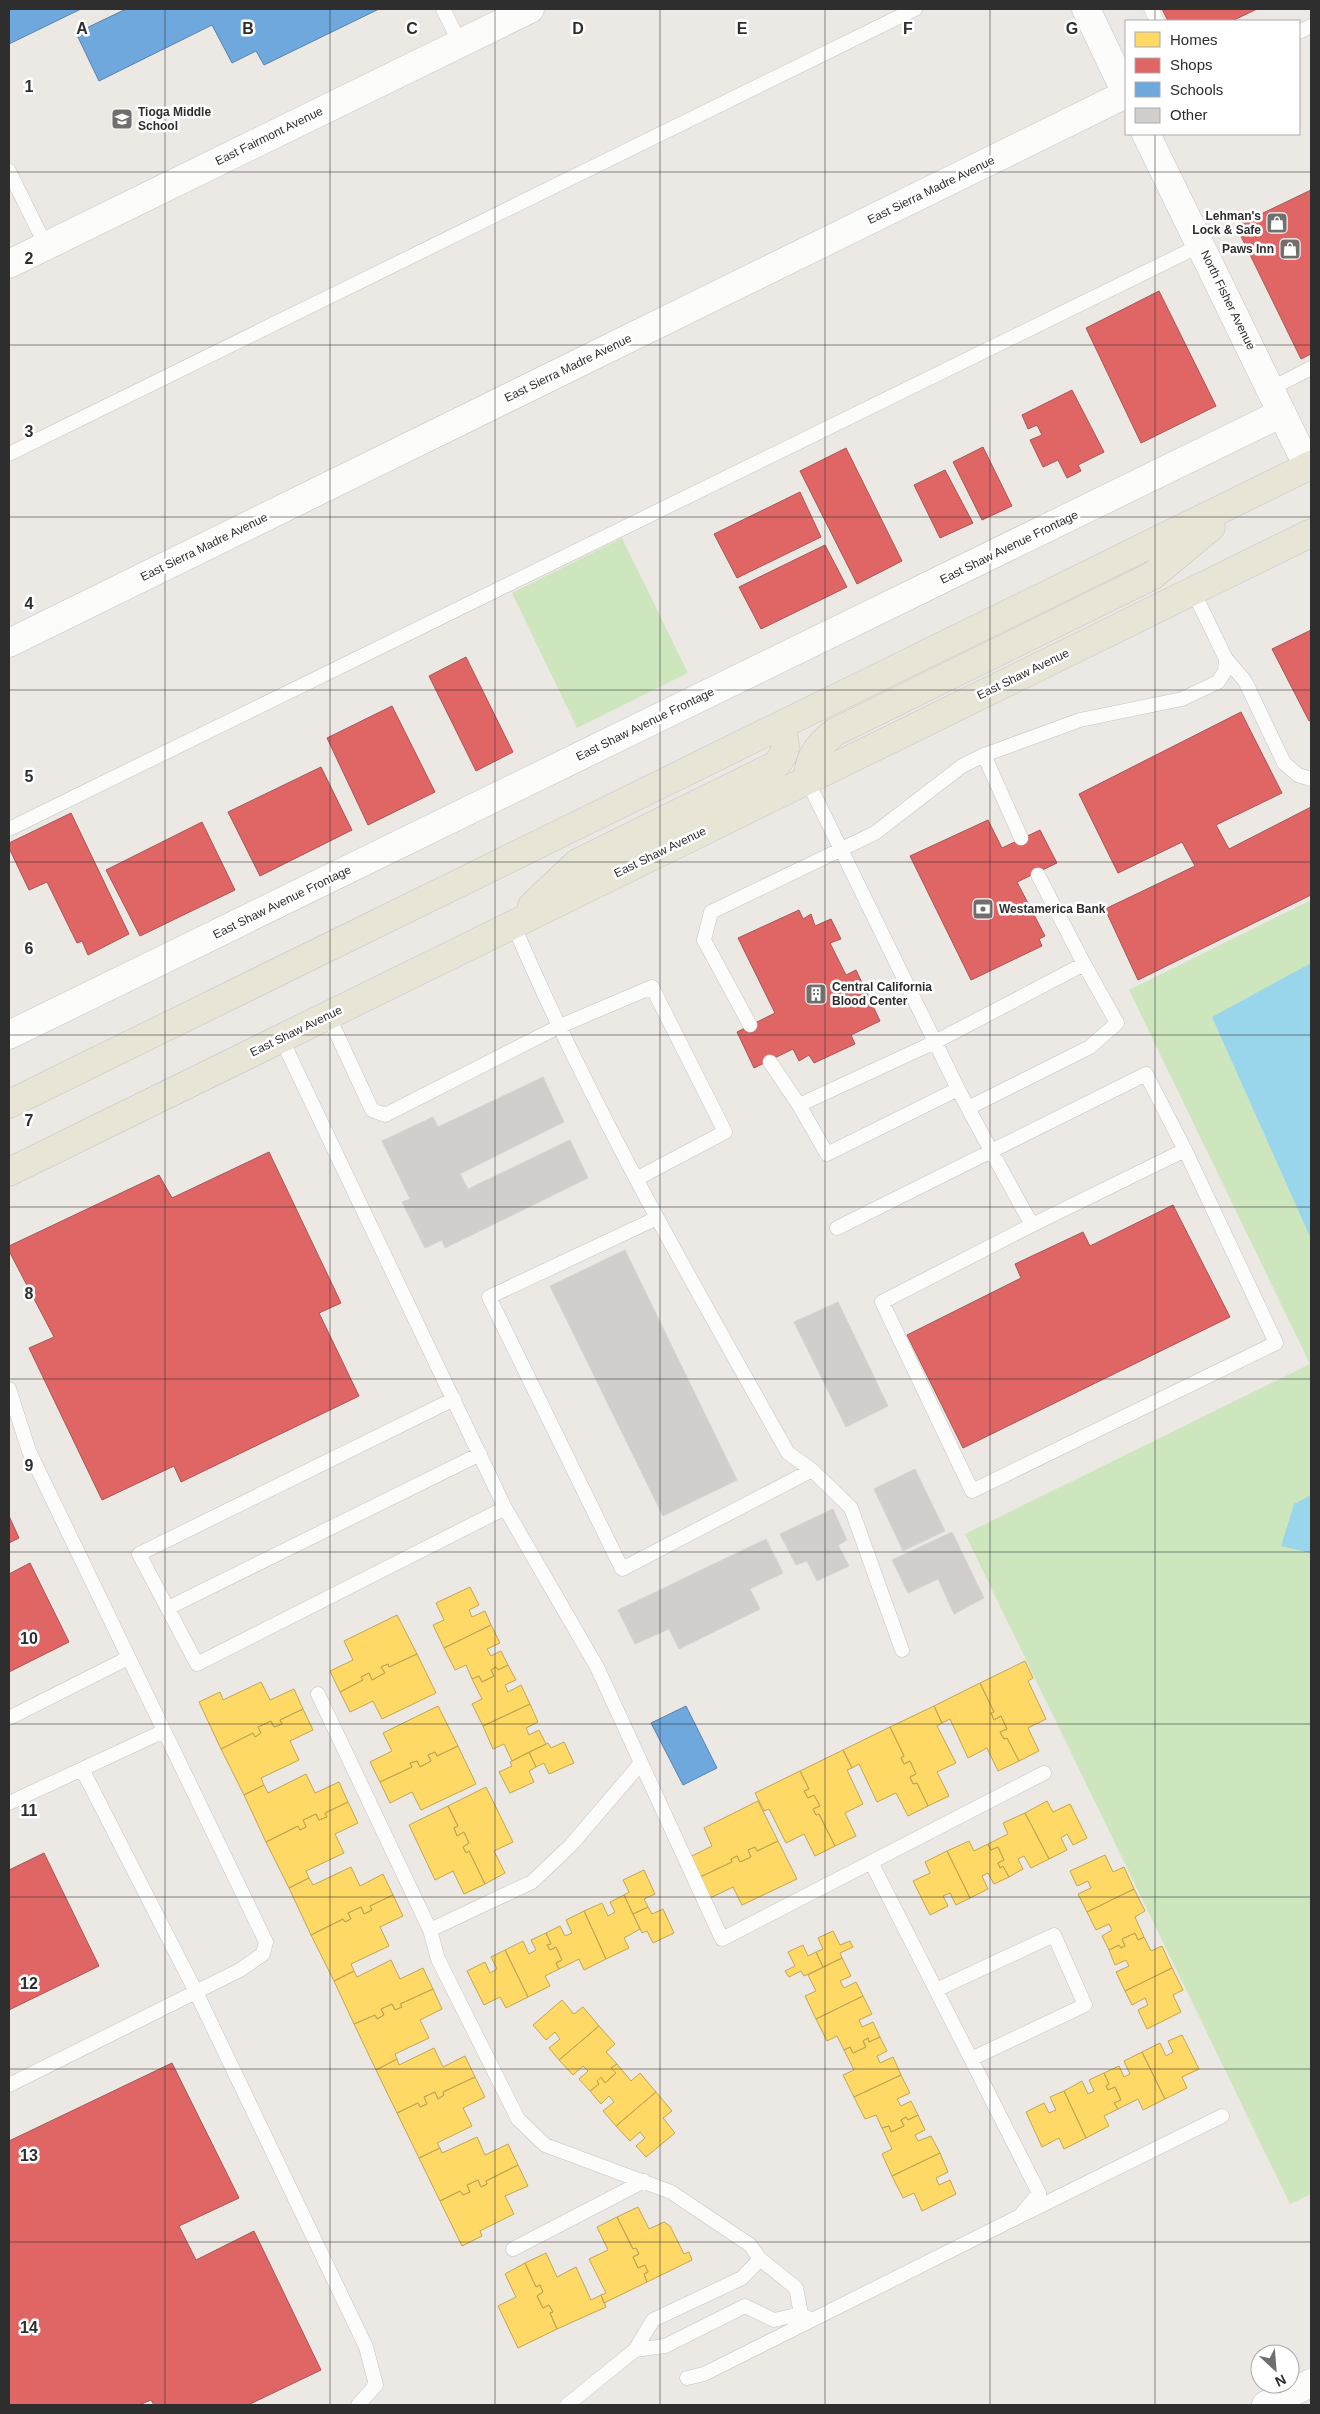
<svg xmlns="http://www.w3.org/2000/svg" width="1320" height="2414" font-family="Helvetica,sans-serif">
<style>
.green{fill:#cee6be}
.water{fill:#99d6ec}
.homes{fill:#ffd966;stroke:#c0a655}
.shops{fill:#e06666;stroke:#ab5555}
.schools{fill:#6fa8dc;stroke:#5c83a8}
.building{fill:#d1cecb;stroke:#d7d4d0}
.lines{fill:none;stroke-linecap:round;stroke-linejoin:round}
.lane-casing{stroke:#c5c4c5;stroke-width:15}
.street-casing{stroke:#c5c4c5;stroke-width:29}
.primary-casing{stroke:#c6c5c4;stroke-width:29}
.lane{stroke:#fcfcfb;stroke-width:14}
.street{stroke:#fcfcfb;stroke-width:28}
.primary{stroke:#e8e4d6;stroke-width:28}
.grid{fill:none;stroke:#2e2e2e;stroke-width:1;stroke-opacity:0.55}
.labels{text-anchor:middle;dominant-baseline:central;stroke-width:5;stroke-linejoin:round;paint-order:stroke}
.poi-label{font-size:12px;font-weight:bold;fill:#2e2e2e;stroke:#fff;text-anchor:start}
.street-label{font-size:12px;fill:#2e2e2e;stroke:#fff}
.grid-label{font-size:16px;text-anchor:middle;font-weight:bold;fill:#2e2e2e;stroke:#fff;stroke-width:5;stroke-linejoin:round;paint-order:stroke}
</style>
<rect width="100%" height="100%" fill="#ece8e4"/>
<path class="green" d="M622,538L688,673L577,728L512,593Z
M1311,900V2194L1290,2204L965,1534L1310,1364L1129,990Z"/>
<path class="water" d="M1311,963V1239L1212,1017Z
M1311,1495V1553L1281,1546L1294,1504Z"/>
<path class="homes" d="M470,1587L479,1605L469,1610L472,1617L485,1611L491,1625L444,1648L433,1625L444,1620L436,1603Z
M397,1615L417,1654L389,1667L388,1664L381,1667L385,1673L372,1680L369,1673L361,1677L363,1680L340,1692L330,1671L353,1660L344,1641Z
M491,1625L500,1643L487,1649L491,1656L501,1651L508,1665L498,1670L496,1667L491,1670L494,1676L482,1682L479,1676L472,1679L466,1665L455,1670L444,1648Z
M417,1654L436,1693L382,1719L373,1701L350,1712L340,1692L363,1680L361,1677L369,1673L372,1680L385,1673L381,1667L388,1664L389,1667Z
M1025,1661L1033,1678L1028,1681L1046,1719L1028,1728L1039,1751L1019,1761L1007,1738L1004,1739L1000,1732L1007,1729L1001,1716L994,1720L991,1713L994,1712L980,1683Z
M508,1665L516,1680L505,1685L508,1692L521,1685L530,1704L483,1726L472,1704L482,1699L472,1679L479,1676L482,1682L494,1676L491,1670L496,1667L498,1670Z
M261,1682L270,1700L294,1689L303,1709L280,1720L282,1724L274,1727L271,1721L258,1727L261,1733L255,1737L253,1733L221,1749L199,1702L220,1692L223,1700Z
M980,1683L994,1712L991,1713L994,1720L1001,1716L1007,1729L1000,1732L1004,1739L1007,1738L1019,1761L998,1771L987,1748L968,1758L950,1719L942,1723L934,1706Z
M530,1704L538,1722L526,1728L529,1735L539,1730L546,1744L512,1761L504,1744L493,1749L483,1726Z
M438,1706L458,1746L437,1756L435,1752L428,1755L431,1761L420,1767L417,1761L410,1763L412,1767L380,1782L370,1762L392,1751L383,1733Z
M934,1706L942,1723L937,1726L956,1763L937,1772L949,1796L928,1806L917,1783L913,1784L910,1777L916,1774L910,1761L904,1764L901,1758L904,1756L890,1727Z
M303,1709L313,1730L290,1741L299,1760L261,1778L264,1785L244,1795L221,1749L253,1733L255,1737L261,1733L258,1727L271,1721L274,1727L282,1724L280,1720Z
M890,1727L904,1756L901,1758L904,1764L910,1761L916,1774L910,1777L913,1784L917,1783L928,1806L908,1816L896,1793L877,1802L859,1764L852,1768L843,1750Z
M564,1742L574,1763L549,1774L544,1763L536,1767L529,1752L546,1744L548,1743L551,1748Z
M458,1746L476,1784L421,1810L412,1792L390,1803L380,1782L412,1767L410,1763L417,1761L420,1767L431,1761L428,1755L435,1752L437,1756Z
M843,1750L852,1768L847,1770L863,1804L845,1813L856,1836L835,1846L819,1814L816,1815L813,1809L820,1806L814,1795L808,1798L804,1791L809,1789L800,1771Z
M529,1752L536,1767L529,1771L534,1782L510,1793L499,1772L512,1766L510,1762Z
M800,1771L809,1789L804,1791L808,1798L814,1795L820,1806L813,1809L816,1815L819,1814L835,1846L815,1856L804,1834L786,1843L769,1809L764,1811L755,1793Z
M306,1774L315,1793L339,1782L348,1802L325,1813L327,1817L319,1820L316,1814L303,1820L306,1827L300,1830L298,1826L266,1842L244,1795L264,1785L268,1793Z
M486,1787L513,1842L494,1851L505,1873L485,1884L469,1851L466,1853L463,1847L469,1843L464,1832L457,1836L454,1828L458,1826L448,1806Z
M758,1801L778,1841L757,1851L755,1847L748,1850L751,1857L740,1862L737,1856L731,1859L732,1862L700,1877L690,1857L712,1846L704,1828Z
M1047,1801L1053,1812L1070,1804L1087,1838L1073,1845L1067,1834L1061,1838L1067,1850L1049,1859L1025,1813Z
M348,1802L358,1823L335,1834L344,1853L306,1871L309,1878L289,1888L266,1842L298,1826L300,1830L306,1827L303,1820L316,1814L319,1820L327,1817L325,1813Z
M448,1806L458,1826L454,1828L457,1836L464,1832L469,1843L463,1847L466,1853L469,1851L485,1884L464,1894L453,1871L435,1880L409,1825Z
M1025,1813L1049,1859L1031,1868L1024,1856L1018,1859L1023,1869L1009,1877L1003,1866L1000,1868L998,1863L1004,1860L998,1847L991,1850L988,1844L1008,1834L1003,1823Z
M778,1841L797,1879L742,1905L733,1887L710,1898L700,1877L732,1862L731,1859L737,1856L740,1862L751,1857L748,1850L755,1847L757,1851Z
M969,1841L974,1851L988,1844L991,1850L998,1847L1004,1860L998,1863L1000,1868L1003,1866L1009,1877L994,1884L988,1873L982,1876L988,1889L970,1898L947,1851Z
M947,1851L970,1898L956,1905L950,1893L943,1896L948,1906L930,1915L913,1881L930,1873L925,1862Z
M1105,1855L1113,1872L1124,1867L1134,1889L1087,1912L1078,1894L1091,1888L1088,1881L1077,1886L1070,1871Z
M351,1867L360,1886L383,1874L393,1895L370,1906L372,1910L364,1914L361,1907L348,1913L351,1919L345,1922L343,1919L311,1935L289,1888L309,1878L313,1885Z
M644,1870L655,1894L644,1899L648,1907L633,1914L624,1895L629,1892L623,1880Z
M1134,1889L1145,1911L1135,1917L1144,1937L1138,1940L1135,1933L1122,1939L1125,1946L1121,1948L1119,1945L1109,1950L1102,1936L1112,1930L1109,1924L1096,1930L1087,1912Z
M393,1895L403,1916L380,1927L389,1946L351,1964L354,1971L334,1981L311,1935L343,1919L345,1922L351,1919L348,1913L361,1907L364,1914L372,1910L370,1906Z
M624,1895L640,1929L624,1938L629,1948L606,1959L584,1911L602,1903L608,1916L615,1912L610,1902Z
M648,1907L652,1914L663,1909L674,1933L653,1943L647,1931L642,1933L633,1914Z
M584,1911L606,1959L584,1970L579,1959L559,1969L556,1963L562,1960L556,1947L550,1950L547,1945L551,1944L546,1933L560,1926L565,1936L572,1933L566,1920Z
M833,1931L840,1945L850,1941L853,1947L840,1953L842,1958L823,1967L816,1952L823,1949L818,1938Z
M546,1933L551,1944L547,1945L550,1950L556,1947L562,1960L556,1963L559,1969L545,1976L550,1986L528,1997L505,1950L523,1941L529,1954L536,1950L531,1940Z
M1135,1933L1138,1940L1144,1937L1151,1951L1162,1946L1172,1968L1125,1991L1116,1972L1129,1966L1126,1960L1115,1965L1109,1950L1119,1945L1121,1948L1125,1946L1122,1939Z
M803,1945L808,1956L816,1952L823,1967L804,1976L801,1971L789,1977L785,1971L795,1966L788,1952Z
M505,1950L528,1997L506,2008L500,1997L484,2005L467,1971L485,1962L490,1973L497,1969L491,1957Z
M842,1958L851,1976L840,1981L844,1988L856,1982L863,1996L816,2019L805,1996L816,1991L808,1975Z
M391,1960L400,1979L423,1968L433,1989L400,2004L402,2007L395,2010L392,2004L381,2009L384,2015L377,2019L375,2015L354,2024L334,1981L354,1971L357,1977Z
M1172,1968L1183,1990L1173,1995L1181,2012L1147,2029L1138,2010L1148,2005L1145,1998L1132,2005L1125,1991Z
M433,1989L442,2009L420,2020L429,2038L395,2054L397,2059L376,2070L354,2024L375,2015L377,2019L384,2015L381,2009L392,2004L395,2010L402,2007L400,2004Z
M863,1996L872,2014L859,2020L862,2027L873,2022L880,2037L869,2042L868,2038L863,2041L866,2047L853,2053L850,2047L844,2050L837,2036L827,2041L816,2019Z
M562,2000L574,2014L583,2007L599,2026L559,2060L549,2048L560,2039L555,2032L546,2040L533,2025Z
M599,2026L615,2044L606,2052L617,2064L611,2068L616,2073L605,2083L601,2077L597,2081L599,2084L590,2091L579,2079L588,2071L583,2066L573,2075L559,2060Z
M1182,2035L1199,2069L1182,2077L1187,2088L1165,2099L1142,2052L1160,2043L1166,2056L1173,2052L1168,2041Z
M880,2037L887,2051L877,2056L880,2063L893,2057L901,2075L854,2097L843,2075L854,2070L844,2050L850,2047L853,2053L866,2047L863,2041L868,2038L869,2042Z
M434,2048L443,2067L465,2056L475,2077L443,2092L444,2095L438,2099L435,2092L424,2097L427,2104L420,2107L418,2103L397,2113L376,2070L397,2059L399,2065Z
M1142,2052L1165,2099L1143,2110L1138,2099L1118,2109L1114,2103L1121,2100L1115,2087L1108,2090L1106,2086L1109,2084L1104,2073L1119,2066L1124,2077L1130,2074L1124,2061Z
M617,2064L631,2081L640,2073L656,2092L616,2126L603,2111L614,2102L609,2096L601,2104L590,2091L599,2084L597,2081L601,2077L605,2083L616,2073L611,2068Z
M1104,2073L1109,2084L1106,2086L1108,2090L1115,2087L1121,2100L1114,2103L1118,2109L1104,2116L1109,2126L1086,2138L1064,2091L1082,2081L1088,2094L1094,2091L1089,2080Z
M901,2075L910,2093L897,2099L901,2106L911,2101L918,2115L908,2120L906,2117L901,2120L904,2126L891,2132L889,2126L882,2128L876,2115L865,2119L854,2097Z
M475,2077L485,2097L463,2108L472,2126L437,2143L440,2148L419,2158L397,2113L418,2103L420,2107L427,2104L424,2097L435,2092L438,2099L444,2095L443,2092Z
M1064,2091L1086,2138L1064,2149L1059,2138L1042,2147L1026,2112L1044,2103L1049,2113L1056,2110L1050,2097Z
M656,2092L672,2111L663,2118L675,2133L646,2157L636,2146L645,2138L640,2132L630,2141L616,2126Z
M918,2115L925,2130L915,2135L918,2141L931,2136L940,2153L892,2176L882,2154L892,2149L882,2128L889,2126L891,2132L904,2126L901,2120L906,2117L908,2120Z
M477,2137L485,2155L508,2144L518,2165L486,2181L487,2184L481,2187L478,2180L467,2185L470,2192L463,2195L460,2191L440,2201L419,2158L440,2148L442,2153Z
M940,2153L948,2172L936,2178L939,2185L950,2180L956,2194L922,2211L914,2193L903,2198L892,2176Z
M518,2165L528,2186L505,2196L514,2214L480,2231L482,2236L462,2246L440,2201L460,2191L463,2195L470,2192L467,2185L478,2180L481,2187L487,2184L486,2181Z
M638,2207L649,2229L664,2222L670,2226L684,2254L689,2252L692,2260L647,2282L644,2274L648,2272L645,2265L638,2268L633,2257L639,2254L636,2248L633,2249L617,2217Z
M617,2217L633,2249L636,2248L639,2254L633,2257L638,2268L645,2265L648,2272L644,2274L647,2282L604,2303L601,2295L606,2293L589,2259L608,2250L597,2227Z
M546,2253L557,2277L576,2267L591,2300L601,2295L606,2307L557,2329L550,2313L553,2312L549,2305L543,2308L537,2296L543,2292L540,2285L536,2287L525,2263Z
M525,2263L536,2287L540,2285L543,2292L537,2296L543,2308L549,2305L553,2312L550,2313L557,2329L518,2348L498,2306L516,2297L505,2274Z"/>
<path class="shops" d="M1162,9H1257L1232,21H1168Z
M1311,190V354L1301,359L1236,226Z
M1159,291L1216,406L1141,443L1086,328Z
M1072,390L1104,452L1078,465L1081,471L1067,478L1058,460L1043,467L1030,440L1042,435L1037,425L1028,429L1022,415Z
M983,447L1012,506L982,520L953,462Z
M846,448L902,561L857,584L800,471Z
M945,470L973,523L940,538L914,485Z
M800,492L821,537L737,578L714,534Z
M825,545L847,587L761,629L739,587Z
M1311,630V720L1309,721L1272,649Z
M466,657L513,752L476,771L429,676Z
M392,706L435,792L368,825L327,738Z
M1241,712L1282,793L1216,825L1229,849L1311,807V895L1138,980L1105,909L1195,866L1182,842L1118,873L1079,794Z
M321,767L352,830L260,876L228,812Z
M71,813L129,934L88,955L82,941L77,943L47,882L29,890L9,848V843Z
M988,820L1002,848L1040,830L1057,863L1017,882L1045,936L1039,939L1042,946L971,980L910,856Z
M202,822L235,890L140,936L106,870Z
M799,910L803,919L811,914L815,926L831,919L841,939L830,943L846,975L856,970L880,1021L851,1035L855,1044L814,1063L809,1055L799,1061L793,1049L754,1068L737,1032L775,1013L738,938Z
M269,1152L341,1303L319,1313L359,1396L181,1482L174,1466L102,1500L29,1348L54,1337L9,1251V1246L159,1175L172,1198Z
M1173,1205L1230,1317L963,1448L907,1335L1021,1278L1015,1264L1083,1232L1090,1246Z
M9,1516L19,1538L9,1543Z
M30,1563L69,1642L9,1672V1574Z
M44,1853L99,1966L9,2010V1870Z
M172,2063L239,2198L179,2226L196,2260L254,2231L321,2370L248,2405H154L151,2400L139,2405H9V2141Z"/>
<path class="schools" d="M9,9H81L9,44Z
M126,9H379L264,65L256,51L232,63L212,25L99,81L76,33Z
M686,1706L717,1768L683,1785L651,1723Z"/>
<path class="building" d="M543,1077L564,1122L460,1174L468,1189L570,1140L588,1178L445,1248L442,1240L425,1248L402,1202L410,1199L382,1141L433,1117L438,1127Z
M625,1250L737,1480L663,1516L550,1286Z
M838,1302L888,1406L846,1427L794,1322Z
M915,1469L945,1531L903,1551L874,1489Z
M833,1509L847,1540L838,1545L849,1566L817,1581L807,1561L796,1565L780,1534Z
M952,1532L984,1598L954,1614L938,1579L908,1593L892,1560Z
M766,1539L783,1573L750,1589L760,1609L679,1649L669,1629L635,1644L618,1610Z"/>
<g class="lines">
<g class="lane-casing">
<path id="lane" d="M443,9L460,43
M1151,9L1157,21
M1299,32L1311,26
M9,171L46,246
M1270,389L1311,368
M9,454L915,9
M1226,659L1245,681L1284,763L1298,775L1311,779
M984,755L1021,838
M807,780L958,1089C982,1135 1007,1180 1032,1225L882,1302L972,1491L1276,1343L1185,1150L1146,1074L837,1228
M9,829L1201,245
M1038,875L1084,964
M513,924C591,1107 691,1280 788,1453L812,1470L851,1508L902,1650
M328,1015L372,1110L385,1115L558,1027L652,987L725,1132L636,1179
M750,1025L704,940L711,912L875,833L962,766L984,755L1080,720L1182,699L1218,682L1225,671L1226,659L1193,591
M281,1038L505,1508L597,1667L722,1939L1044,1773
M770,1062L799,1105
M958,1089L827,1154L799,1105L935,1042L1084,964L1117,1023L1090,1047L968,1108
M657,1218L489,1297L622,1569L812,1470
M1032,1225L1185,1150
M9,1389L29,1451L266,1942L263,1954L240,1970L9,2085
M454,1399L139,1554L197,1664L505,1508
M168,1608L480,1454
M318,1694L430,1930
M9,1718L128,1658
M641,1763L571,1845L532,1882L430,1930L438,1959L518,2119L545,2145L671,2192L750,2245L760,2259L796,2288L801,2314
M82,1769L196,1992L366,2347L376,2385L358,2405
M9,1803L164,1731
M936,1990L1054,1935L1085,2005L971,2059
M1026,2213L1222,2116
M513,2249L644,2181
M760,2259L742,2278L653,2320L635,2350L665,2346L745,2306L774,2320L801,2314L809,2319
M687,2378L704,2374L1020,2216L1039,2193L871,1862
M567,2405L635,2350"/>
</g>
<g class="street-casing">
<path id="street" d="M1086,9L1126,93
M1146,134L1308,467
M9,264L530,9
M9,643L1126,94
M9,1035L1282,413
M1266,2405L1311,2383"/>
</g>
<g class="primary-casing">
<path id="primary" d="M807,780C809,757 817,746 835,732L1152,576L1211,527
M532,906L577,863L776,765C788,751 787,744 780,727
M9,1104L1311,465
M9,1172L1311,533"/>
</g>
<use href="#lane" class="lane"/>
<use href="#street" class="street"/>
<use href="#primary" class="primary"/>
</g>
<path class="grid" d="M165,9V2405M330,9V2405M495,9V2405M660,9V2405M825,9V2405M990,9V2405M1155,9V21M1155,134V2405M9,172H1311M9,345H1311M9,517H1311M9,690H1311M9,862H1311M9,1035H1311M9,1207H1311M9,1379H1311M9,1552H1311M9,1724H1311M9,1897H1311M9,2069H1311M9,2242H1311"/>
<defs>
<g id="school-square" transform="scale(1.125)"><rect x="-9" y="-9" width="18" height="18" rx="4" fill="#706f6e" stroke="#fff"/><path d="M0-5L7-2L0 1L-7-2ZM-4 1L0 2.5L4 1V4Q0 6-4 4Z" fill="#fff"/></g>
<g id="shop-square" transform="scale(1.125)"><rect x="-9" y="-9" width="18" height="18" rx="4" fill="#706f6e" stroke="#fff"/><path d="M-5-2.5h2.3a2.7 3.5 0 0 1 5.4 0H5L5.5 6h-11ZM-1.5-2.5h3a1.5 2.3 0 0 0-3 0Z" fill="#fff"/></g>
<g id="bank-square" transform="scale(1.125)"><rect x="-9" y="-9" width="18" height="18" rx="4" fill="#706f6e" stroke="#fff"/><path d="M-6-4H6V4H-6ZM0-2.3a2.3 2.3 0 1 0 0 4.6a2.3 2.3 0 1 0 0-4.6Z" fill="#fff"/></g>
<g id="building-square" transform="scale(1.125)"><rect x="-9" y="-9" width="18" height="18" rx="4" fill="#706f6e" stroke="#fff"/><path d="M-4-6H4V6H1V3H-1V6H-4ZM-2.5-4.3h1.7v1.8h-1.7ZM.8-4.3h1.7v1.8H.8ZM-2.5-1h1.7V.8h-1.7ZM.8-1h1.7V.8H.8Z" fill="#fff"/></g>
</defs>
<g fill-rule="evenodd">
<use href="#school-square" x="122" y="119"/>
<use href="#shop-square" x="1277" y="223"/>
<use href="#shop-square" x="1290" y="249"/>
<use href="#bank-square" x="983" y="909"/>
<use href="#building-square" x="816" y="994"/>
</g>
<g class="labels">
<g class="poi-label">
<text x="138" y="112">Tioga Middle<tspan x="138" dy="14">School</tspan></text>
<text x="1261" y="216" text-anchor="end">Lehman's<tspan x="1261" dy="14">Lock &amp; Safe</tspan></text>
<text x="1274" y="249" text-anchor="end">Paws Inn</text>
<text x="999" y="909">Westamerica Bank</text>
<text x="832" y="987">Central California<tspan x="832" dy="14">Blood Center</tspan></text>
</g>
<g class="street-label">
<text transform="translate(269 136) rotate(-26)">East Fairmont Avenue</text>
<text transform="translate(931 190) rotate(-26)">East Sierra Madre Avenue</text>
<text transform="translate(1228 300) rotate(64)">North Fisher Avenue</text>
<text transform="translate(568 368) rotate(-26)">East Sierra Madre Avenue</text>
<text transform="translate(204 547) rotate(-26)">East Sierra Madre Avenue</text>
<text transform="translate(1009 547) rotate(-26)">East Shaw Avenue Frontage</text>
<text transform="translate(1023 674) rotate(-26)">East Shaw Avenue</text>
<text transform="translate(645 724) rotate(-26)">East Shaw Avenue Frontage</text>
<text transform="translate(660 852) rotate(-26)">East Shaw Avenue</text>
<text transform="translate(282 902) rotate(-26)">East Shaw Avenue Frontage</text>
<text transform="translate(296 1031) rotate(-26)">East Shaw Avenue</text>
</g>
</g>
<g class="grid-label">
<text x="82" y="34">A</text>
<text x="248" y="34">B</text>
<text x="412" y="34">C</text>
<text x="578" y="34">D</text>
<text x="742" y="34">E</text>
<text x="908" y="34">F</text>
<text x="1072" y="34">G</text>
<text x="29" y="92">1</text>
<text x="29" y="264">2</text>
<text x="29" y="437">3</text>
<text x="29" y="609">4</text>
<text x="29" y="782">5</text>
<text x="29" y="954">6</text>
<text x="29" y="1126">7</text>
<text x="29" y="1299">8</text>
<text x="29" y="1471">9</text>
<text x="29" y="1644">10</text>
<text x="29" y="1816">11</text>
<text x="29" y="1989">12</text>
<text x="29" y="2161">13</text>
<text x="29" y="2333">14</text>
</g>
<rect width="1320" height="2414" fill="none" stroke="#2e2e2e" stroke-width="20"/>
<rect x="1125" y="20" width="175" height="115" fill="#ffffff" stroke="#ababab"/>
<rect x="1135" y="32" width="25" height="15" fill="#ffd966" stroke="#ababab"/>
<text x="1170" y="45" font-size="15" fill="#2e2e2e">Homes</text>
<rect x="1135" y="58" width="25" height="15" fill="#e06666" stroke="#ababab"/>
<text x="1170" y="70" font-size="15" fill="#2e2e2e">Shops</text>
<rect x="1135" y="82" width="25" height="15" fill="#6fa8dc" stroke="#ababab"/>
<text x="1170" y="95" font-size="15" fill="#2e2e2e">Schools</text>
<rect x="1135" y="108" width="25" height="15" fill="#d1cecb" stroke="#ababab"/>
<text x="1170" y="120" font-size="15" fill="#2e2e2e">Other</text>
<g transform="translate(1275 2369) rotate(154)"><circle r="24" fill="#ffffff" stroke="#ababab"/>
<path d="M0-4L9 19L0 12L-9 19Z" fill="#706f6e"/>
<text y="-8" font-size="14" font-weight="bold" text-anchor="middle" fill="#2e2e2e">N</text>
</g>
</svg>
